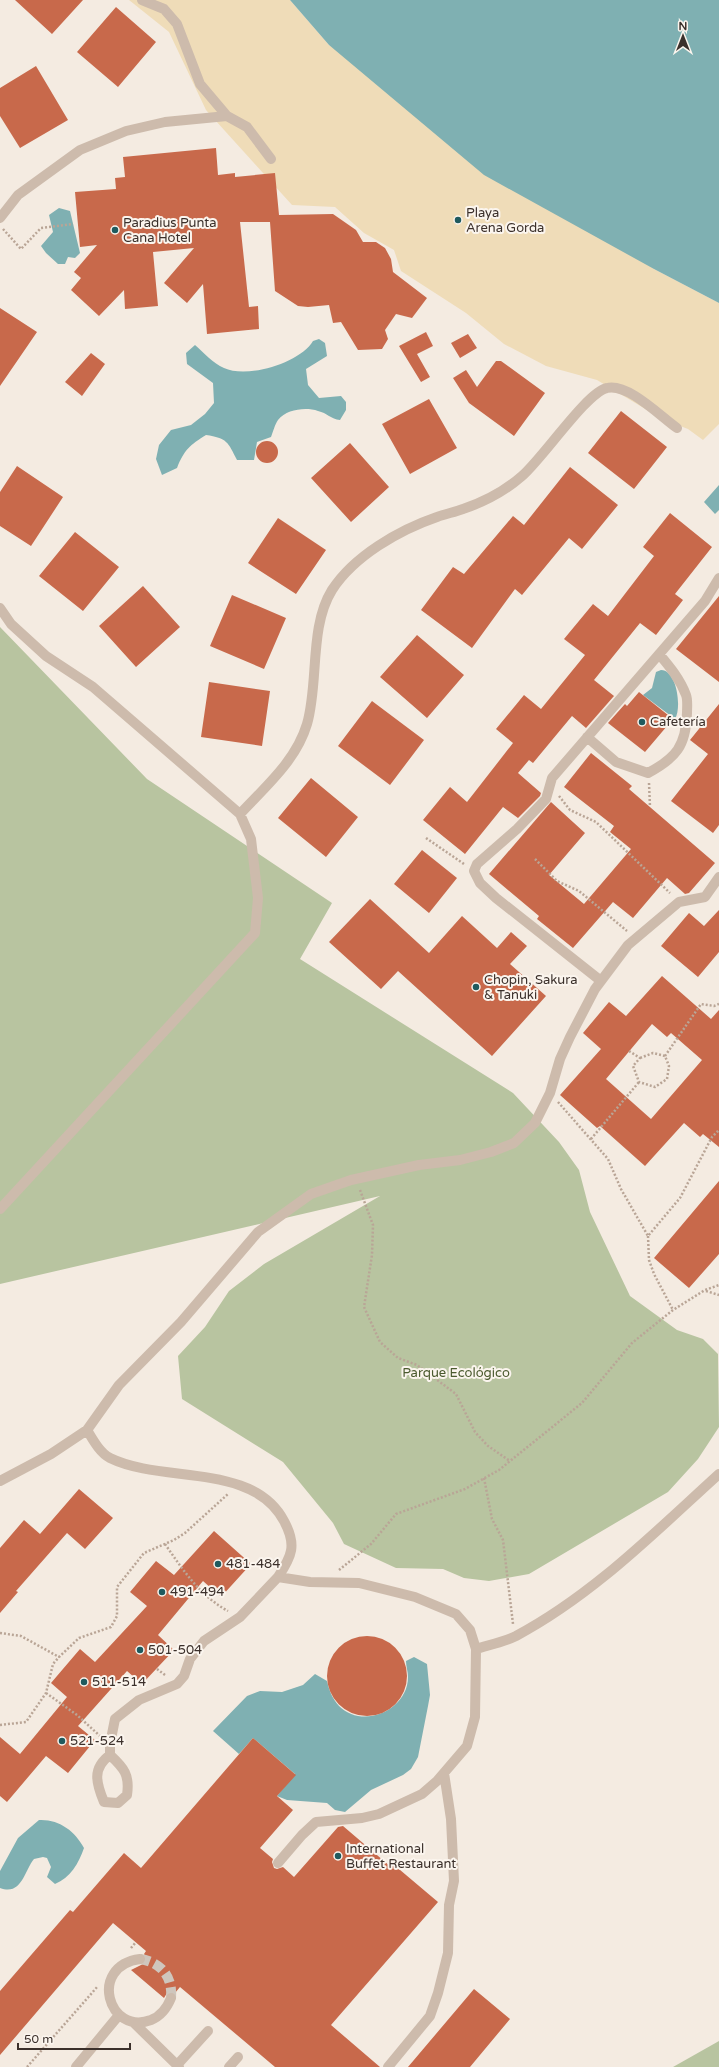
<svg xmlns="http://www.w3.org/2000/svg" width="719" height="2067" font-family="'Varela Round',sans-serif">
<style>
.green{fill:#b8c4a0}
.sand{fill:#efdcb8}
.water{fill:#7fb0b2}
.building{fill:#c8694b;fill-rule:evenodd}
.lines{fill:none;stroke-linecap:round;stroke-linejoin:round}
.minor-tunnel{stroke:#cfc6bd;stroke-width:10;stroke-dasharray:10 5;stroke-linecap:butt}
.path{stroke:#b9a596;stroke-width:2.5;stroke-dasharray:2 2;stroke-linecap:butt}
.minor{stroke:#cdbbac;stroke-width:10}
.poi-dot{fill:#1f5a5e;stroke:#fbf5ee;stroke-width:1.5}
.labels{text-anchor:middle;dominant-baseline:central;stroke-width:4;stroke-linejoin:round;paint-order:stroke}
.poi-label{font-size:13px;fill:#3b302b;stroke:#fbf5ee;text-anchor:start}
.park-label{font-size:13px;fill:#4a5a2e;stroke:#fbf5ee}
</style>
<rect width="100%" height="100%" fill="#f4ebe1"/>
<path class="green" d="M0,627L147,779L332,903L300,959L513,1093L559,1142L579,1170L590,1212L630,1296L677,1330L703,1339L718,1354L719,1427L698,1459L668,1492L529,1574L489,1581L464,1578L443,1569L396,1568L344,1544L333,1523L283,1462L182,1399L178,1356L205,1327L229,1291L264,1264L380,1196L0,1284Z
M719,2041V2067H673Z"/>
<path class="sand" d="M129,0H290L329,45L654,269L719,303V424L703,440L688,429L662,419L597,380L546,366L504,344L466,313L401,271L394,250L364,233L335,207L292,205L206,110L169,32Z"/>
<path class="water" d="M290,0H719V303L654,269L484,175L329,45Z
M59,208L70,211L80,253L75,258L68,257L65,264H58L46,253L41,246L53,232L49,215Z
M319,339L325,343L327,356L306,369L308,385L319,398L341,396L346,402V410L340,420C331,419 327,413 318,411C306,407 287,409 278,420C275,424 273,432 271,437L257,442L254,460H237C228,442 227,438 206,435C190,445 184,450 177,468L162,475L156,459L159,445L171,430L191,425L205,414L214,403L213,383L187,364L186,353L195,345C204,353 213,363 224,368C247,379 300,363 313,341Z
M719,485V510L715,514L704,502Z
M661,670C677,670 682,708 675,719L643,695L652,688L656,672Z
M414,1657L427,1664L430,1695L428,1706L418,1757L411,1769L403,1775L371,1790L345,1812L335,1810L327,1803L287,1800L277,1796L295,1774L253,1738L239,1754L213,1731L247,1696L260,1691L282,1692L303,1685L315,1674L327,1681C329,1690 332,1698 339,1706C363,1730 408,1710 408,1677C408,1672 406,1666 406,1661Z
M39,1820C59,1819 75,1831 84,1848C79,1863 70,1878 55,1884L47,1877L51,1867L47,1858L43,1857L34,1859C24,1871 22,1896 0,1888V1871L18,1838Z"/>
<path class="building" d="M15,0H83L52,34Z
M116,7L156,42L118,87L77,52Z
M36,66L68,120L20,148L0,116V88Z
M216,148L218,175L235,173V177L275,173L279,215L333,214L356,230L363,242H376L385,248L391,259L393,272L427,298L412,318L396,314L385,330L388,339L382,349L358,350L341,322L333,323L329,305L308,307L298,306L275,291L270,222H240L249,307L258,306L259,329L207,334L203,284L187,303L164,283L194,248L153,252L158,306L125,309L124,290L99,316L71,290L81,278L74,272L97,245L80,247L75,192L116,189L115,178L125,177L123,157Z
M0,308L37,332L0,386Z
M426,332L433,346L417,354L430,377L421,382L399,346Z
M468,334L477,348L460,358L451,343Z
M91,353L105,364L82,396L65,382Z
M496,361H501L545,393L514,436L469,403L453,378L466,370L477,387Z
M429,399L457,448L410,474L382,424Z
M621,411L667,447L634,489L588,453Z
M256 452a11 11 0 1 1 22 0a11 11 0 1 1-22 0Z
M350,443L389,487L351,522L311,478Z
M17,466L63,497L31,546L0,526V492Z
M570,467L618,505L582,549L569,538L522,595L515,589L472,648L421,610L453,567L464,574L513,516L524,525Z
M670,513L712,547L675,594L683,600L656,635L640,623L594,680L614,696L586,728L572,716L533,763L529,760L518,773L541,793L540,796L518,818L503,807L465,854L423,820L450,787L467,802L513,743L496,729L524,695L541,709L585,655L564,639L593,604L608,616L654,556L643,547Z
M278,518L326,550L296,594L248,563Z
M75,532L119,567L83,611L39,576Z
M143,586L180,627L136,667L99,626Z
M232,595L286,618L264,669L210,646Z
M719,596V682L676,649Z
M417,635L464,675L427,718L380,677Z
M209,682L270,691L262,746L201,737Z
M639,692L673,719L645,752L608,723L625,704L627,706Z
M372,701L424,740L390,785L338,746Z
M719,704V825L713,833L671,801L708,754L690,740Z
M591,753L632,786L629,789L715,863L689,893L685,894L667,878L633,918L613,902L573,948L537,919L539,916L489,874L551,802L585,833L549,875L584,904L631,849L610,832L614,826L564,787Z
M311,778L358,817L326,857L278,818Z
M422,850L457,878L429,913L394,884Z
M370,899L429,953L462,916L497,948L511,932L527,946L510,964L546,996L492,1056L398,971L381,989L329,942Z
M719,910V952L698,977L661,946L689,913L704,926Z
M662,976L711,1019L719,1010V1147L703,1134L700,1137L684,1123L645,1166L600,1126L597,1128L560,1095L601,1049L583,1033L609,1002L626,1016ZM652,1024L667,1037L671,1033L702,1060L651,1119L606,1079Z
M719,1181V1254L689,1288L654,1258Z
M79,1489L113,1518L85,1549L67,1533L16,1591L18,1592L0,1613V1548L24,1520L40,1534Z
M214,1531L251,1564L221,1597L203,1581L158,1635L174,1650L142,1684L127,1671L78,1726L95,1740L68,1773L46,1756L7,1802L0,1796V1737L20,1754L67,1697L51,1683L80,1649L95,1662L147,1606L130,1592L156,1561L174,1575Z
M327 1676a40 40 0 1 1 80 0a40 40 0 1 1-80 0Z
M253,1738L296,1775L277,1796L293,1810L260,1848L273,1859L272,1862L274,1868L277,1869L283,1867L294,1877L338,1827L343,1826L391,1867L393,1864L438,1902L331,2025L380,2067H275L180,1987L175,1993H167L164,1998L131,1970L145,1963L146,1957L144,1954L146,1951L113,1923L0,2055V1991L70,1910L73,1912L124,1853L141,1868Z
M474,1989L510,2019L470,2067H408Z"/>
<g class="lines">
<path class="minor-tunnel" d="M140,1959C161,1962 173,1977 171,1998"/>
<path class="path" d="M3,229L21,249L41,228L73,224
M697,722H705
M649,783L650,807
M559,796L570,810L596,822L670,893
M426,838L464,864
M535,859L557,881L579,891L627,931
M629,1051L640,1058L633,1066L639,1082L655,1087L667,1079L669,1066L665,1056L653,1053L640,1058
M665,1056L701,1004L714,1006L719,1004
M558,1102L608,1159L621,1189L648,1236L680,1198L712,1137L719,1130
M591,1139L639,1082
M360,1190L373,1225L372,1255L364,1307L380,1342L398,1358L417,1365L456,1394L475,1432L488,1446L510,1461
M648,1236L649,1260L654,1274L673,1310
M706,1291L719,1295
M484,1478L492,1519L503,1540L513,1624
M165,1544C183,1570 200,1596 228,1611
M339,1570L371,1544L396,1514L465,1489L499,1470L582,1403L632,1343L673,1310L705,1290L719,1285
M0,1633L21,1636L59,1657
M157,1669L165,1675
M46,1693L77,1715L100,1736
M0,1725L26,1722L46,1693L53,1664L59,1657L79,1638L111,1627L117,1616V1587L144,1553L174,1540L185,1533L228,1494
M131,1948L136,1942
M27,2067L98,1986"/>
<path class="minor" d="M142,0L164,9L177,24L200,84L227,116
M0,218L18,195L80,150L126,131L165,122L227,116L247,127L271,159
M0,608L11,624L46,656L93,687L240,814L251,839L258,898L255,933L0,1209
M587,737L616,762L648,773C676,758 686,746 687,713C687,707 688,700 686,695C680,679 670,667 659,654
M240,814C265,787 296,761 307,724C319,683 309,627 332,590C354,556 399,530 437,517C445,514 455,512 463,509C484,502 506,490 522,476C543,458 587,392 607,388C628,383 660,416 677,428
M601,981L496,898L480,883L474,871L477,864L517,829L546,799L552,778L705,601L719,578
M87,1430C93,1440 100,1453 110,1458C163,1484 253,1462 284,1521C297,1545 292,1556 278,1577
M0,1481L51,1454L87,1430L119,1385L181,1322L258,1232L311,1194L351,1180L419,1165L460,1160L491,1152L514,1143L535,1123L550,1093L560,1059L570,1037L595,989L628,945L679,902L705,897L719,877
M476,1649C489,1645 504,1642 516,1636C593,1595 655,1532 719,1474
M110,1755C124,1768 130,1775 127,1795L118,1803L104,1802C96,1783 92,1768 110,1755V1744L115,1719L139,1700L177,1684L184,1676L190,1659L204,1641L240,1617L278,1577L310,1582L359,1583L415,1597L456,1614L470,1630L476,1649L475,1717L467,1746L437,1781L422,1794L379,1814L362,1818L316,1822L302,1835L278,1863
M140,1959C88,1966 108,2036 151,2020C161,2016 167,2008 171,1998
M133,2022L179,2067
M177,2065L208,2031
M76,2067L119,2015
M229,2067L238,2057
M388,2067L430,2016L438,1993L448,1953L449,1905L454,1881L451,1819L444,1773"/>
</g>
<g class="poi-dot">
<circle cx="458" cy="220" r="4"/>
<circle cx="115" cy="230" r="4"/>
<circle cx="642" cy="722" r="4"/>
<circle cx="476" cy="987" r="4"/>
<circle cx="218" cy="1564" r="4"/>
<circle cx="162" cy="1592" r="4"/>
<circle cx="140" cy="1650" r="4"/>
<circle cx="84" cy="1682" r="4"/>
<circle cx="62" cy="1741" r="4"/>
<circle cx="338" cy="1856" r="4"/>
</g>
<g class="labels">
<g class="poi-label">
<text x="466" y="213">Playa<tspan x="466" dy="15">Arena Gorda</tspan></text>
<text x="123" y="223">Paradius Punta<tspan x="123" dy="15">Cana Hotel</tspan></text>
<text x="650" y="722">Cafetería</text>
<text x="484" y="980">Chopin, Sakura<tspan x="484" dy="15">&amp; Tanuki</tspan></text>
<text x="226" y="1564">481-484</text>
<text x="170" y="1592">491-494</text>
<text x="148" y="1650">501-504</text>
<text x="92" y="1682">511-514</text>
<text x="70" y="1741">521-524</text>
<text x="346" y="1849">International<tspan x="346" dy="15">Buffet Restaurant</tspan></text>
</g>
<g class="park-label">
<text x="456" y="1373">Parque Ecológico</text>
</g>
</g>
<g transform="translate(683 36)" stroke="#fbf5ee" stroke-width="3" paint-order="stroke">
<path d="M0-3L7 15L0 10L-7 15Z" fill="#3b302b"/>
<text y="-6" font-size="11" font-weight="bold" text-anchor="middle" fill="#3b302b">N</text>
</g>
<path d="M18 2043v6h112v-6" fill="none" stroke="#3b302b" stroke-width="2"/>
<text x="24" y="2043" font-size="12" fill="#3b302b" stroke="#fbf5ee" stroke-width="3" paint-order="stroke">50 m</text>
</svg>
